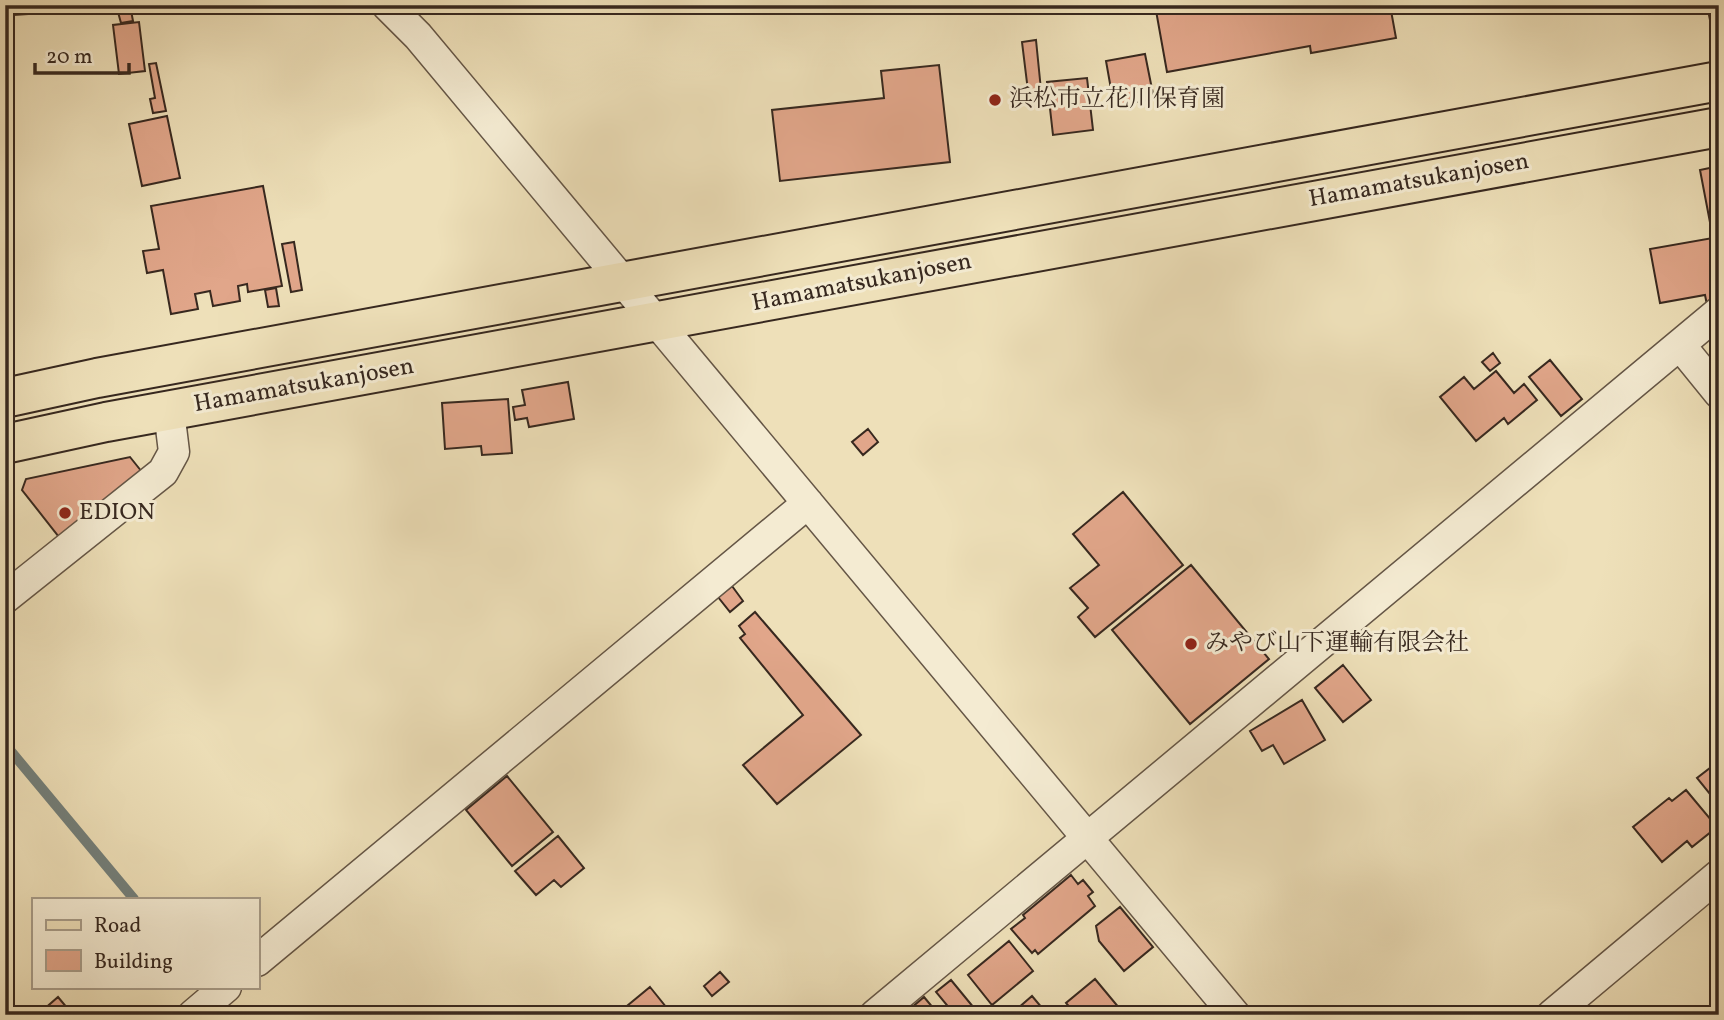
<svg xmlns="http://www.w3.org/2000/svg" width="1724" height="1020" font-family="Vollkorn,'Noto Serif JP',serif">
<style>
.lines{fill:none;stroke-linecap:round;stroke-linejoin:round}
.stream{stroke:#74807b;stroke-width:10}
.building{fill:#e1a68a;stroke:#37281f;stroke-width:2}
.street-casing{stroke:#655646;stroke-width:33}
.primary-casing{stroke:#37281f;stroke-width:42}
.street{stroke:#f4ebd2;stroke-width:30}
.primary{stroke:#eee0b9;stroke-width:38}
.poi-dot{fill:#8f2418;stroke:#f4ebd2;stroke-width:2.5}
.labels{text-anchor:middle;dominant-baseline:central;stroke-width:6;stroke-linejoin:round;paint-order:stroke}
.poi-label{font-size:24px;fill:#37281f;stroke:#f4ebd2;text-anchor:start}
.street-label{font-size:24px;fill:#37281f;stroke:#f4ebd2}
</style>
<rect width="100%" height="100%" fill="#eee0b9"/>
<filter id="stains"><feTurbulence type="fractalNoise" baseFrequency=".00286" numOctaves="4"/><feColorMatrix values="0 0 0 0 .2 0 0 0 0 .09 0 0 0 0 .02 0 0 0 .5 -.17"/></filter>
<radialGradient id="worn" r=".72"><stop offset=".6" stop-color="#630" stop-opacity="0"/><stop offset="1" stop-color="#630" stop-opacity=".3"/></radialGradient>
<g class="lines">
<path class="stream" d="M5,753L9,749L134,899"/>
</g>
<path class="building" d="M13,5H73L74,11L14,15Z
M80,5H130L133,21L121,23L118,12L81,14Z
M1155,5H1390L1396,38L1311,53L1310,46L1167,72Z
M1707,5H1719V39L1714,40Z
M139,22L145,71L119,74L113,25Z
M1036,40L1041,90L1028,91L1022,42Z
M1145,54L1154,99L1114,106L1106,61Z
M156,63L166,111L153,113L150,99L155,98L149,64Z
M939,65L950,162L780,181L772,110L884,98L881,71Z
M1087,78L1093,130L1053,135L1047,82Z
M167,116L180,178L142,186L129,124Z
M1719,166V295L1707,305L1705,295L1660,303L1650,249L1713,238L1700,170Z
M263,186L282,286L248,292L247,284L238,286L240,301L213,306L210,291L195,294L198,309L171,314L163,270L147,273L143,251L159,249L151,206Z
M294,242L302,290L291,292L282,244Z
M276,288L279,306L268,307L265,290Z
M1493,353L1500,363L1490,371L1482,362Z
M1550,360L1582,399L1561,416L1529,377Z
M1496,371L1514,393L1524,384L1537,400L1508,424L1504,418L1476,441L1440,397L1464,377L1474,389Z
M568,382L574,419L529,427L527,418L515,420L513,407L525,405L522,390Z
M508,399L512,453L482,455L481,446L445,449L442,403Z
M868,429L878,442L863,455L852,442Z
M130,457L142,472L59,537L22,490L26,479Z
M1123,492L1183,565L1095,637L1078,617L1088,608L1070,588L1099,565L1073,534Z
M1191,565L1269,659L1190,724L1112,630Z
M732,586L743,601L730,612L718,597Z
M755,612L861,735L777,804L743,765L803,715L740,638L745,634L739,626Z
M1343,665L1371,700L1343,722L1315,688Z
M1302,700L1325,740L1284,764L1273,745L1262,751L1250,731Z
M1719,761V804H1718L1697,778Z
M507,776L553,832L512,866L466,810Z
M1686,790L1717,827L1692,847L1687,841L1662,862L1633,827L1669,798L1672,801Z
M558,836L584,868L561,887L554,880L536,895L515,871Z
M1071,875L1078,884L1083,880L1093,892L1088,896L1095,906L1038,954L1035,950L1032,953L1011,929L1025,918L1023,915Z
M1120,907L1153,947L1124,971L1099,941L1096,926Z
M1009,941L1033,971L992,1005L968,975Z
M720,972L729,982L712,996L704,986Z
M1095,979L1125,1015H1076L1066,1003Z
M951,980L974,1008L966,1015H955L936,992Z
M650,987L670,1012L667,1015H616Z
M1032,996L1048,1015H1010Z
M58,997L73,1015H45L42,1011Z
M924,997L939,1015H903Z"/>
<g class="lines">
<g class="street-casing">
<path id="street" d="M387,5L418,36L1235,1015
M1680,345L1719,393
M5,598L163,472L174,452L169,411
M257,961L808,503
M193,1015L226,987
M875,1015L1719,312
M1552,1015L1719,875"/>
</g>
<g class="primary-casing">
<path id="primary" d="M5,398L97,378L1719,81
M5,444L106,422L1719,127"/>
</g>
<use href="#street" class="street"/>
<use href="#primary" class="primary"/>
</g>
<g class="poi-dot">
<circle cx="995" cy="100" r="7"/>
<circle cx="65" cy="513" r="7"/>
<circle cx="1191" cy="644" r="7"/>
</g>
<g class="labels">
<g class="poi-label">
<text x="1009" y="100">浜松市立花川保育園</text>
<text x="79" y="513">EDION</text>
<text x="1205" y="644">みやび山下運輸有限会社</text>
</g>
<g class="street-label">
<text transform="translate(1419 181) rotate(-10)">Hamamatsukanjosen</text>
<text transform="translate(862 283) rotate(-11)">Hamamatsukanjosen</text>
<text transform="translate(304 386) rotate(-10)">Hamamatsukanjosen</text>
</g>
</g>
<rect width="1724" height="1020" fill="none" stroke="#eee0b9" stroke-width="28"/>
<rect x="7" y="7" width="1710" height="1006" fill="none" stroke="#37281f" stroke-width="3.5"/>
<rect x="14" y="14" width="1696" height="992" fill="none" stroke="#37281f" stroke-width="2"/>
<rect x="32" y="898" width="228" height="91" fill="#f4ebd2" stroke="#a89d8a" stroke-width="2"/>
<rect x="46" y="920" width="35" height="10" fill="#eee0b9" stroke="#a89d8a" stroke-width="2"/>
<text x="94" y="932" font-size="21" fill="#37281f">Road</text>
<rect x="46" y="950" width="35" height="21" fill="#e1a68a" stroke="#a89d8a" stroke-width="2"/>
<text x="94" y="968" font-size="21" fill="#37281f">Building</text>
<path d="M35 63v10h94v-10" fill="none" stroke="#37281f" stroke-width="3.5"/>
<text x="46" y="63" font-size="21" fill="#37281f" stroke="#f4ebd2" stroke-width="5" paint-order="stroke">20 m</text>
<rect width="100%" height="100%" filter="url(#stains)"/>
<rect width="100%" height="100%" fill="url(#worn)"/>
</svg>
